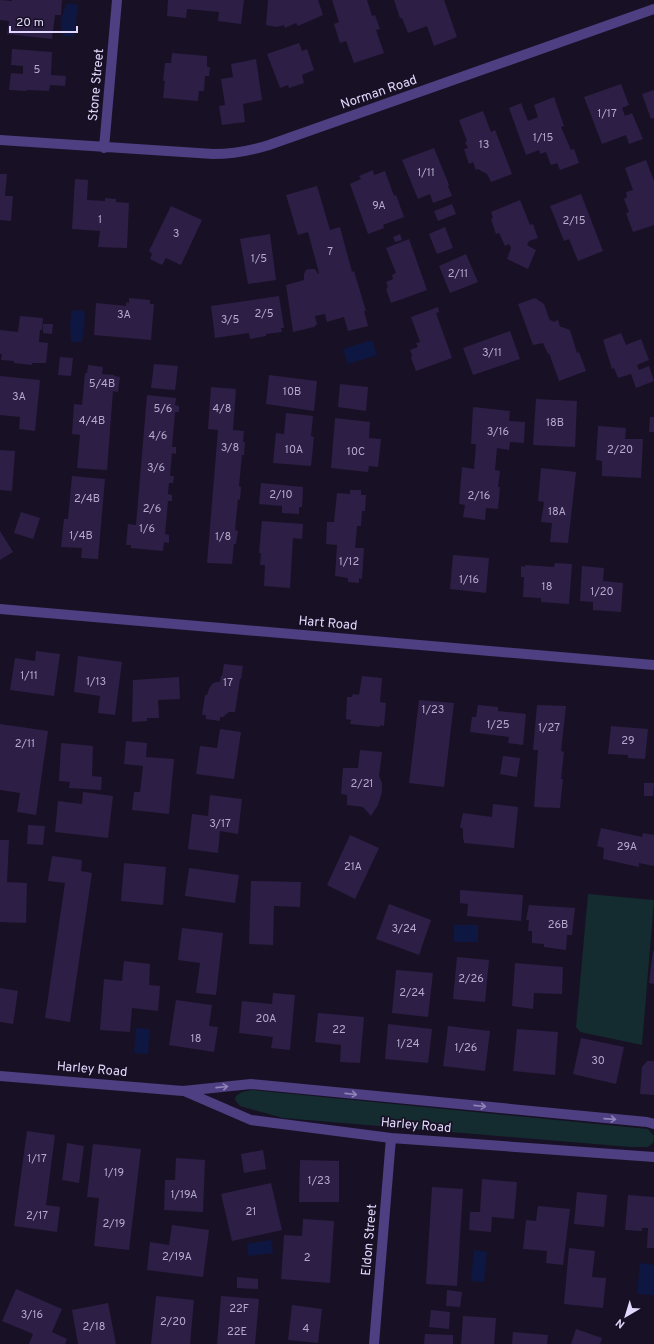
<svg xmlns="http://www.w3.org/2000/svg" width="654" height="1344" font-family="Overpass,sans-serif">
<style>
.green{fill:#142b2f}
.water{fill:#0e1741}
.building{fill:#2d1e45}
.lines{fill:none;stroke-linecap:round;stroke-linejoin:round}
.minor{stroke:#4d3f81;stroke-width:10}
.tertiary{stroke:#4d3f81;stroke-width:10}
.oneway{stroke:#9083b8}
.labels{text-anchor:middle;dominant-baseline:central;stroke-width:3.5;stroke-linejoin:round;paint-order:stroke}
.number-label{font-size:11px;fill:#b5a9ce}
.street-label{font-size:13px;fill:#e2d7fc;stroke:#181125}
</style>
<rect width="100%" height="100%" fill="#181125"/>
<path class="green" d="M588,894L654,900L642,1045L580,1032L576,1027Z
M252,1090L648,1129L654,1136L653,1143L648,1147H631L283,1118L240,1106L235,1100L236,1096L242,1092Z"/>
<path class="water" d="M67,3L78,5L74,37L63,36C59,24 62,15 67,3Z
M79,310L85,312L84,327L82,342H71L70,324L72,311Z
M372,340L377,355L348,364L343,349Z
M454,925H478V942H454Z
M136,1028L150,1029L148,1054L134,1053Z
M271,1240L273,1253L248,1256L247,1244Z
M474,1250L487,1252L484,1282L471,1281Z
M640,1263L654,1265V1295L637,1294Z"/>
<path class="building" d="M0,0L12,1V0H62L61,15H55L52,39L7,34L9,21L0,20Z
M168,0H244L241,24L218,21L219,12L187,9L186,18L167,16Z
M268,0H318L323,15L298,26L296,23L285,28L284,25L277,27L266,25Z
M332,0H367L372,16L375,15L380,29L376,30L384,53L354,63L346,41L340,43L334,24L339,22Z
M394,0H444L457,37L434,46L427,26L408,33L402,18H400Z
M299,43L302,51L307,49L314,70L302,75L304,83L289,88L288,85L280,88L267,54Z
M12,49L52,52L51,75L66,76L65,86L50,85L49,91L27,90V91L9,90L11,73L23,74V66L11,65Z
M172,53L207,56V67H210L209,76H205L204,91H199L198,101L163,98L165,81H163L165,63H171Z
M256,59L262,100L243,104L245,122L222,125L219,106L225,105L221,79L233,77L231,64Z
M621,84L629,105L622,108L625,116L632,113L643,139L629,144L626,135L602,144L584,97Z
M654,90V118L651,119L642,94Z
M554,97L564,126L561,127L571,150L574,149L579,163L560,170L557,163L551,165L546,152L540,154L539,150L526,155L509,108L521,103L528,121L538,117L534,105Z
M483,111L491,132L495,130L512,174L491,182L487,174L478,169L476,170L473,162L469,164L464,149L468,148L465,142L467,141L459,120Z
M434,148L449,185L448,186L452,196L433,203L430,194L418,199L402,160Z
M646,160L654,181V225L633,232L626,213L629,212L624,199L627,197L626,192L633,190L625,168Z
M373,170L374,175L385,171L394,196L396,195L404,217L383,225L384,228L368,234L350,184L361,179L359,176Z
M0,174H7L5,196H13L11,221L0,220Z
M75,179L88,180L87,200L105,201V198L116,199V202L129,203L127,248L98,247L100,231L72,229Z
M317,186L330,230L340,227L352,272L354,271L366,311H364L368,326L348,331L344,317L327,322L325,314L315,316L317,324L314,327L293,332L286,285L304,280V274L306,270L309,269H315L318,274L319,273L308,232L298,235L286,195Z
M581,194L603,251L578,261L569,239L564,241L550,206Z
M520,200L530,225L533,224L538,238L529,241L527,245L536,250L528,269L507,259L511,248L509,244L505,246L499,233L496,234L491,219L493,218L491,212Z
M452,204L456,214L438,221L434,211Z
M171,206L202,220L181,265L166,258L162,265L150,259L152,254L149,251Z
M445,227L453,248L437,254L429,234Z
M270,234L276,280L248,284L240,239Z
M400,234L402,240L395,242L393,237Z
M409,239L427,290L391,303L386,289L388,287L386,282L393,279L392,275L396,273L386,248Z
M466,254L478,282L450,293L439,266Z
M279,296L284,328H281L282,332L266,334V336L250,339L249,333L215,338L211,306Z
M129,298L150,300V304H154L151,340L94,335L96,303L126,306V302L129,303Z
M535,298L544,304L550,321L552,320L553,322L558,320L560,327H562L570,330L577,353L579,352L586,371L559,381L549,353L548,354L543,343L533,345L518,304Z
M438,307L439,312L436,313L452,358L416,371L411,358L412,355L410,350L418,347L416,343L420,342L411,317Z
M20,316L43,318L42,330H40L39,342L48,343L46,363H32V365L14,363V361L1,360L2,354H0V330L18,332Z
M43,324H53L52,334L43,333Z
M510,331L520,359L473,375L463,348Z
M621,333L626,345L641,339L649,360L637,365L639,370L649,366L654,381L636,388L631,374L618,378L614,368L612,369L603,340Z
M60,357L73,358L71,376L58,375Z
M154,364L178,366L175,390L151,388Z
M88,365L103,367L102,374L114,375V376L120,377L118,392L113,391L107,470L77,468L80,435L72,434L74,404L82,405L85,373H87Z
M269,375L317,381L314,411L266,404Z
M0,376L40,380L35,431L19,429L20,417L0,415Z
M340,384L368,387L366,411L338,407Z
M211,387L236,389L233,430L244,431L243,442H245L244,455H242L239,486L241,487L240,500L238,499L235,530L238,531L236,544H234L232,564L207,563L218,430L208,429Z
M147,395L176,398L175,405L179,406V412H175L172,447H176V454L172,453L170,476H174L173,483H169L168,494L172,495V501H168L165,534L169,535V543L164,542L163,551L131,548V545H126L128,524L136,525Z
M536,399L577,401L575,447L533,445Z
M473,407L510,411L509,421L525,422L524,443L510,442L509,450L497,448L495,470L500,471L498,487H500L498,509L486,508L485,520L463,517L465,505L459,504L462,467L474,469L476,444H471Z
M286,413L313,416L311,436L314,437L311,466L273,463L276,433L284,434Z
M650,417H654V432H649Z
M335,418L370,422L369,438L381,439L378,467L369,466L368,472L331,468Z
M598,426L626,428L625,439H643L641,478L602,476V461L596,460Z
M0,450L15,451L12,491L0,490Z
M541,468L576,472L568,543L550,542L552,523L541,522L544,502L538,501Z
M72,476L105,479L98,559L81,558L82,548L61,547L64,519H68Z
M261,483L303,487L302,507H299V514L282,513V506L259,504Z
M350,490H361V495H366L365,511H362L361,526H357L356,538L355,548H364L362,579L359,578V583L348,582V578L335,576L337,545L326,544L327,522H334L337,493L350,494Z
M21,512L40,518L33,539L14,533Z
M262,521L303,524L302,539L293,538L290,588L264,586L265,565H260L261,553H259Z
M0,531L13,552L0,560Z
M453,555L489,558L486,593L450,589Z
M555,563L572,564L569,604L541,602V598L523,597L524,577H521V566L525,567V565L554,567Z
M582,566L604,568L603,581L623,583L621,612L593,610V602L580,601Z
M36,651L60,654L54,696L10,690L15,658L35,661Z
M78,656L122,662L115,715L98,713L100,696L74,692Z
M224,664L243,666L241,679H240L235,712H229L223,717H220V721L206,719V715H202L205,695H207L209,689L212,684L216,682H220L221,676H222Z
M362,676L382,678L380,702L386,703L384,726L380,725V727L350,724L351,720L346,719L347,697H352L353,694L359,695Z
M179,677L180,699L158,700L159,718H147V721L132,722L133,680Z
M419,700L454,703L444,787L409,783Z
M478,705L498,707V711L526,714L523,745L508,743L509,737L470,732L472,717H476Z
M537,705L566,706L561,751L564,752L561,779H563L560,808L534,807L538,750H533Z
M0,724L48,731L36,815L17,812L20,793L0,790Z
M611,726L648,729L645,759L628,758V755L608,754Z
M220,729L241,732L234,779L196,774L200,746L217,748Z
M126,741L147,743L146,757L174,759L169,814L132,810L134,792H140L143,766L124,764Z
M61,743L93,746L92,776L102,777L101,790L69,788L70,782L59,781Z
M360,750L382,752L379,776L382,783V792L378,805L371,816L363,807L347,805V795L341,794L343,768H358Z
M503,756L520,758L517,777L500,774Z
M644,783H654L653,796H644Z
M83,792L113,796L108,838L55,832L58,801L82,804Z
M210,795L242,799L238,834L220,831L218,853L188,849L192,814L208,816Z
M493,804L518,807L514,848L464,843V840L463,839V829L460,827L463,813L492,817Z
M28,825L45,826L43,845L27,844Z
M601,828L642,837L643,833L654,835V866L639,863V867L603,859L604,848L597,846Z
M350,835L379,848L355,899L327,885Z
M0,840H9L7,882L27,883L26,923L0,922Z
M52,856L82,860L81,871L92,873L70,1022L45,1018L65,883L48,881Z
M124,863L166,867L163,905L121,901Z
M189,868L239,875L235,903L185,896Z
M251,881L301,882L300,907L274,906L273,945L249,944Z
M460,890L523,895L521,921L467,916L468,904L460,903Z
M389,904L431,920L419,955L376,939Z
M529,905L575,908L572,935H567L566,950L544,947V944L532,943V931H528L529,920H526Z
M182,928L223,933L216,995L196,993L200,963L178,960Z
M653,951H654V984L649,983Z
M457,957L489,960L485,1002L453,999Z
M124,961L150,964L149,985L160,986L158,1011L132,1008L130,1032L100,1030L104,979L122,981Z
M515,963L563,967L562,994L534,993L533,1009L512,1006Z
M396,970L433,973L428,1017L392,1013Z
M0,988L18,991L13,1024L0,1022Z
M273,993L295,995L290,1050L271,1048L273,1037L239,1033L242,1001L272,1004Z
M176,1000L212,1005L209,1026L218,1027L214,1052L169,1045Z
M318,1013L364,1017L360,1063L340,1062L341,1045L315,1042Z
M388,1024L432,1029L428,1063L385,1059Z
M448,1026L490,1031L485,1071L443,1066Z
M517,1029L558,1032L555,1075L513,1071Z
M581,1038L624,1047L616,1084L573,1074Z
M647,1061H654V1095L640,1094L642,1067Z
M27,1131L55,1135L46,1205L60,1207L57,1232L14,1226Z
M67,1143L84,1146L79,1183L62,1180Z
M93,1144L141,1149L129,1250L94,1246L99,1198L87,1197Z
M263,1150L266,1169L244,1173L241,1154Z
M176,1158L205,1160L203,1212L164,1210L165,1180H175Z
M300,1160L339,1161V1202H299Z
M482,1179L517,1182L514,1219L492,1217L491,1232L469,1230L470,1212H480Z
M271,1183L282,1230L232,1241L221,1194Z
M432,1187L463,1189L457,1286L426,1284Z
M577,1192L607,1195L604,1227L574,1224Z
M628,1195L654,1197V1248H647L648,1228H642V1231L625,1230Z
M538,1206L570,1209L563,1265L546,1263L547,1251L523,1249L526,1220L536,1221Z
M303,1219L334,1221L330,1283L281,1279L284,1235L302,1236Z
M172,1225L209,1230L203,1277L147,1270L150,1242L169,1245Z
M569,1248L595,1251L592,1277L606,1278L603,1308L564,1304Z
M237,1277L258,1279V1289L237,1288Z
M16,1289L62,1309L52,1332L67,1339L65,1344H29L33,1334L2,1321Z
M447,1290L462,1292L460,1307L446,1306Z
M156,1296L194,1300L190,1344H151Z
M221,1296L259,1299L255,1344H217Z
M108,1303L116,1344H78L72,1310Z
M292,1305L322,1309L318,1343L288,1340Z
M431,1310L450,1312L449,1329L429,1327Z
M463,1316L496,1318L494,1344H461Z
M576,1329L602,1338L600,1344H571Z
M513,1332L548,1335L547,1344H512Z
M425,1334L453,1335V1344H424Z"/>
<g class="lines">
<path class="minor" d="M0,140L213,154C232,154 250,151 269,145L654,9
M104,148L117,0
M0,1076L183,1091L251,1084L647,1122L654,1124
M184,1091L251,1120L391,1138L654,1157
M374,1344L391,1138"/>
<path class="tertiary" d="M0,609L654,665"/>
</g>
<defs><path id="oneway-shaft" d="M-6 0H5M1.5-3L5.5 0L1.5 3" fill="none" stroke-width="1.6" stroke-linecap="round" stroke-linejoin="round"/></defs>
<g class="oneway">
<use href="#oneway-shaft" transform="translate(222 1087) rotate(-6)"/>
<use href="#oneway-shaft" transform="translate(351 1094) rotate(6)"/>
<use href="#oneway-shaft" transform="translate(480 1106) rotate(6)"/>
<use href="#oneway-shaft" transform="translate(610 1119) rotate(4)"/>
</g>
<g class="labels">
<g class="number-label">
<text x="37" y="70">5</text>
<text x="607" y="114">1/17</text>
<text x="543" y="138">1/15</text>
<text x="484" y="145">13</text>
<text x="426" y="173">1/11</text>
<text x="379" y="206">9A</text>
<text x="100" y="220">1</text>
<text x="574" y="221">2/15</text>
<text x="176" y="234">3</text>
<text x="330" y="252">7</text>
<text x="259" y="259">1/5</text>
<text x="458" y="274">2/11</text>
<text x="264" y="314">2/5</text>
<text x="124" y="315">3A</text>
<text x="230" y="320">3/5</text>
<text x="492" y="353">3/11</text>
<text x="102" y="384">5/4B</text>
<text x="292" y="392">10B</text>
<text x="19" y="397">3A</text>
<text x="163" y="409">5/6</text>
<text x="222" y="409">4/8</text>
<text x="92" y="421">4/4B</text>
<text x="555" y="423">18B</text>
<text x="498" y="432">3/16</text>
<text x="158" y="436">4/6</text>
<text x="230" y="448">3/8</text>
<text x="294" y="450">10A</text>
<text x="620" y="450">2/20</text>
<text x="356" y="452">10C</text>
<text x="156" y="468">3/6</text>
<text x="281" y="495">2/10</text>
<text x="479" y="496">2/16</text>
<text x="87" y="499">2/4B</text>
<text x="152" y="509">2/6</text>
<text x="557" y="512">18A</text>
<text x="147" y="529">1/6</text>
<text x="81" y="536">1/4B</text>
<text x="223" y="537">1/8</text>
<text x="349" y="562">1/12</text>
<text x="469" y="580">1/16</text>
<text x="547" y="587">18</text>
<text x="602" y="592">1/20</text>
<text x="29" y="676">1/11</text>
<text x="96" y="682">1/13</text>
<text x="228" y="683">17</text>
<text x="433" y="710">1/23</text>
<text x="498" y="725">1/25</text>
<text x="549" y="728">1/27</text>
<text x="628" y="741">29</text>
<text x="25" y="744">2/11</text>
<text x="362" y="784">2/21</text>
<text x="220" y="824">3/17</text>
<text x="627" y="847">29A</text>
<text x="353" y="867">21A</text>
<text x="558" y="925">26B</text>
<text x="404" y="929">3/24</text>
<text x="471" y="979">2/26</text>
<text x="412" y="993">2/24</text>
<text x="266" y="1019">20A</text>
<text x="339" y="1030">22</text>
<text x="196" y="1039">18</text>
<text x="408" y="1044">1/24</text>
<text x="466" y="1048">1/26</text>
<text x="598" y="1061">30</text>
<text x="37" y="1159">1/17</text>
<text x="114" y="1173">1/19</text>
<text x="319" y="1181">1/23</text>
<text x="184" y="1195">1/19A</text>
<text x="251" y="1212">21</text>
<text x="37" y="1216">2/17</text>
<text x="114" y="1224">2/19</text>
<text x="177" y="1257">2/19A</text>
<text x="307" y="1258">2</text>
<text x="239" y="1309">22F</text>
<text x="32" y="1315">3/16</text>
<text x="173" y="1322">2/20</text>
<text x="94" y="1327">2/18</text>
<text x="306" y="1329">4</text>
<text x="237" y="1332">22E</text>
</g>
<g class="street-label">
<text transform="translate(97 85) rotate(-85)">Stone Street</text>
<text transform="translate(379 93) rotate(-19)">Norman Road</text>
<text transform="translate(328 624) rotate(5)">Hart Road</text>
<text transform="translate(92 1070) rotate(5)">Harley Road</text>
<text transform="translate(416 1126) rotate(5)">Harley Road</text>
<text transform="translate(370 1240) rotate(-85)">Eldon Street</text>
</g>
</g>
<g transform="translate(626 1316) rotate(218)" stroke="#181125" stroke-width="3" paint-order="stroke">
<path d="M0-3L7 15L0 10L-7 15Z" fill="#e2d7fc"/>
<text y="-6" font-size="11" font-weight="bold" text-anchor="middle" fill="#e2d7fc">N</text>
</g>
<path d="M10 26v6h67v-6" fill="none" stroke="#e2d7fc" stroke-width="2"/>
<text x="16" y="26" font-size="12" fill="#e2d7fc" stroke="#181125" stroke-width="3" paint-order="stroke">20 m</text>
</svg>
